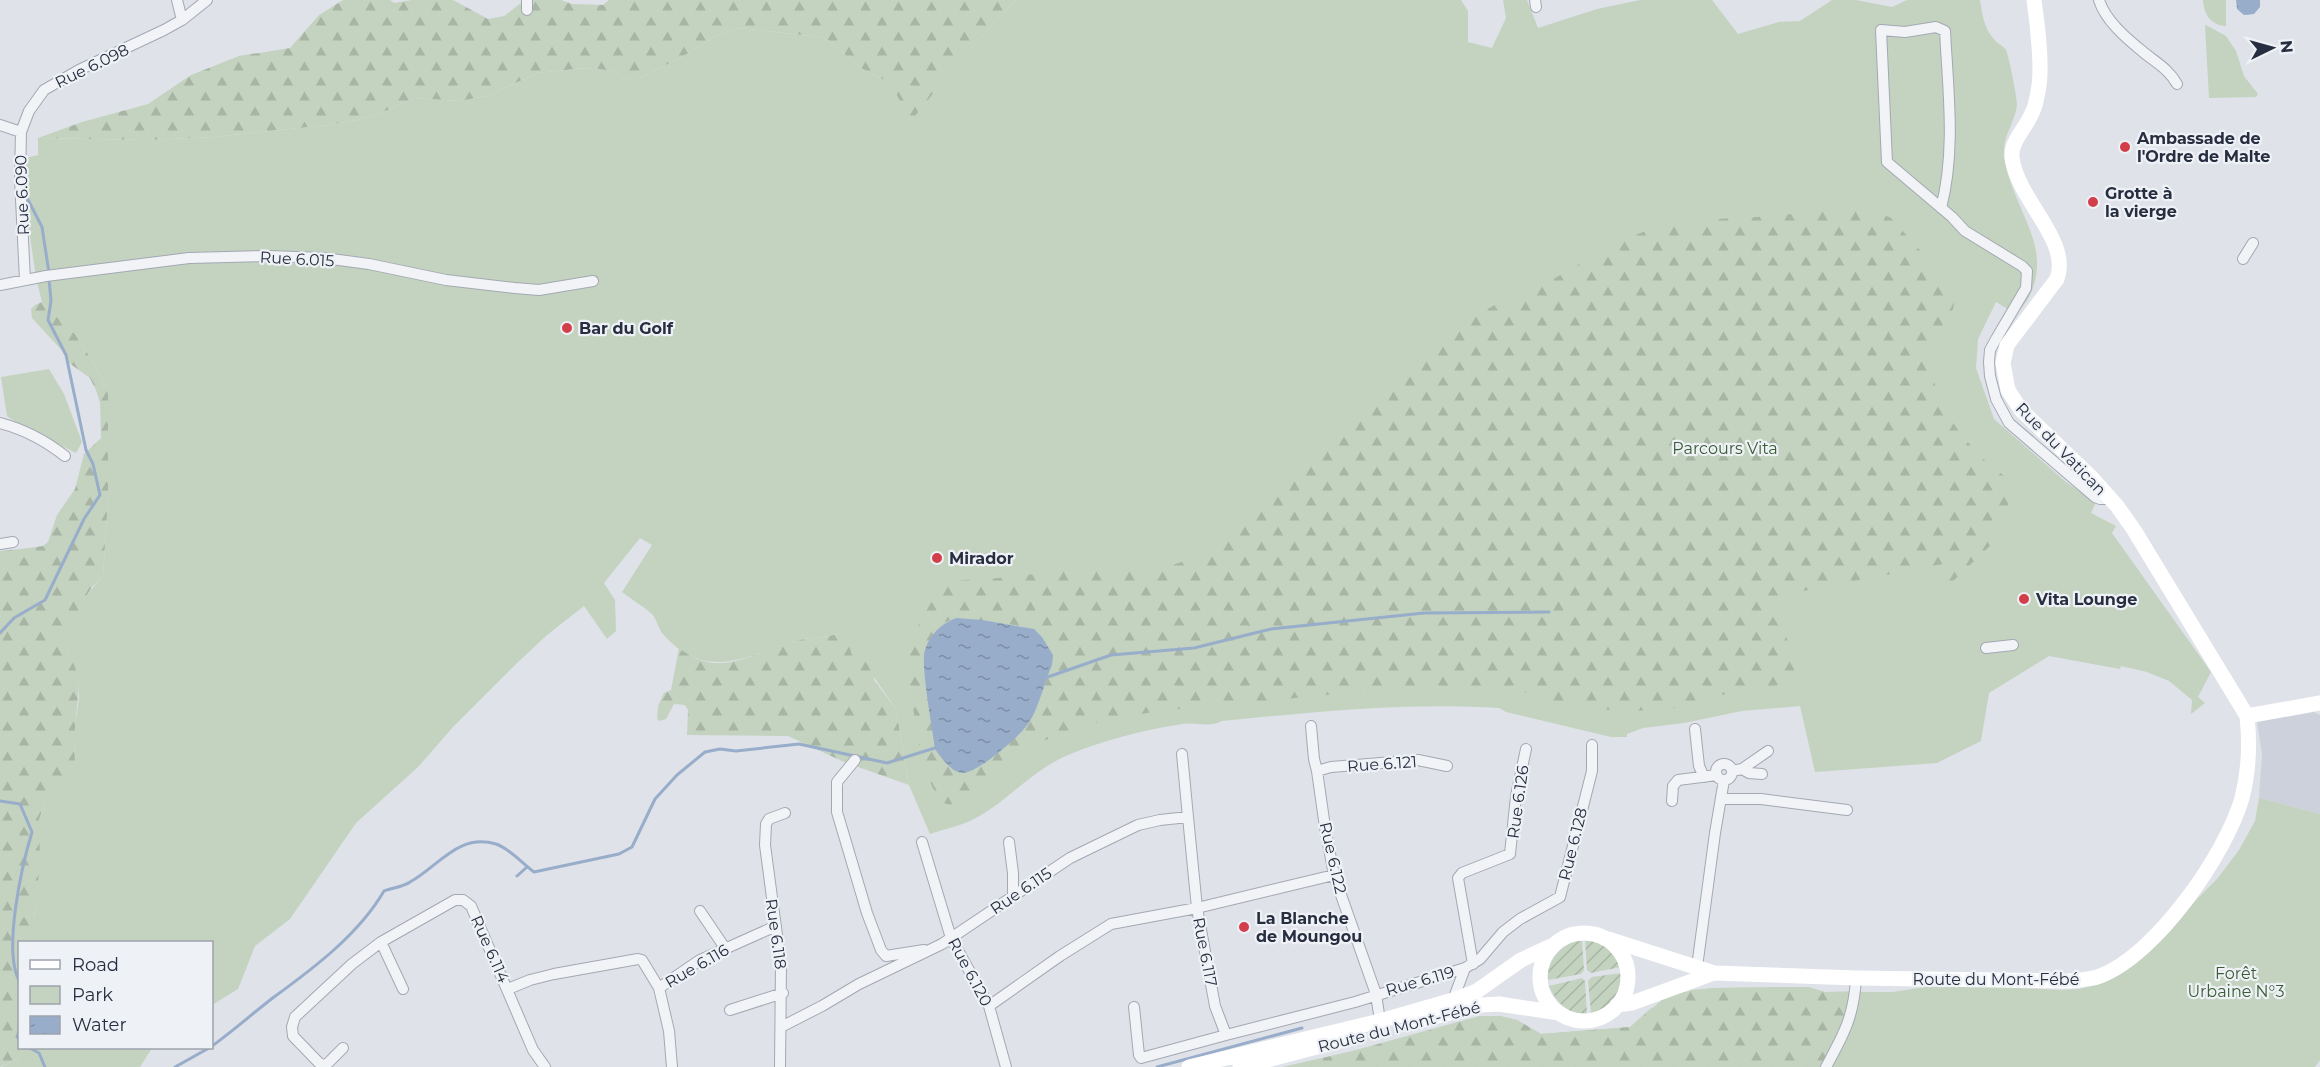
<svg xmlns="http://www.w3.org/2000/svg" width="2320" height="1067" font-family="Montserrat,sans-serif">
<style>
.built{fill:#cdd1db}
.green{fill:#c3d3bf}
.forest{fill:url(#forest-firs);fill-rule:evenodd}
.garden{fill:url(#garden-furrows)}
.water{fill:url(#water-ripples)}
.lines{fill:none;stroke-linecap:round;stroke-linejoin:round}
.stream{stroke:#98adca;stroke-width:3}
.street-casing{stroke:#a4a8b3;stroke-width:12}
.street{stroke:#f1f3f7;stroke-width:10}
.secondary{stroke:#fff;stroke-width:15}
.poi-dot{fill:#d23f4b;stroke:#eef1f6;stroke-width:2}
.labels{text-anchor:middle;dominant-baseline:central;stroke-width:4.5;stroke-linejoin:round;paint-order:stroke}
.street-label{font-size:16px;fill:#272e40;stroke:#eef1f6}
.poi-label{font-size:16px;font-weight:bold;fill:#272e40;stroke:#eef1f6;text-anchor:start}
.park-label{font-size:16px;fill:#395c34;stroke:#eef1f6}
</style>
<defs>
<pattern id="forest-firs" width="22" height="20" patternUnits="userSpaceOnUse" patternTransform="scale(1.5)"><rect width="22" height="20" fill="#c3d3bf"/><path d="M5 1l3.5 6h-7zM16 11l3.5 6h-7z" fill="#a8b5a5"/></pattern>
<pattern id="garden-furrows" width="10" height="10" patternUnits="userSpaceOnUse" patternTransform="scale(1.5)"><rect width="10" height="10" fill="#c3d3bf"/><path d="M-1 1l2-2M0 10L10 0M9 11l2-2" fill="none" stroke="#a8b5a5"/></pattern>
<pattern id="water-ripples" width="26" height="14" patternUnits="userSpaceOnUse" patternTransform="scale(1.5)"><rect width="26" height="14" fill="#98adca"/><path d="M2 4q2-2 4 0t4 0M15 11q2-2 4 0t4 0" fill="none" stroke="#7c8da5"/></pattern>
</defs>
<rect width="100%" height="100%" fill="#dfe2e9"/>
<path class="built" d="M2314,712L2320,715V814L2259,798L2262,755L2257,722Z"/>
<path class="green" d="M1016,0H1461L1468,11V42L1492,48L1506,18L1503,0H1527L1538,28L1597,9L1640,0H1712L1738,34L1779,22L1800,21L1832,0H1856L1892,7L1907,0H1980C1982,13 1984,28 1993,38C1996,43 2004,46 2006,50C2009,56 2017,98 2017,104C2016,121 2003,135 2004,152C2006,190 2036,227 2037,261C2038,281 2030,301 2016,314L1996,302L1978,339L1976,368L1994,419L2066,482L2096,502L2091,513L2116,526L2112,533L2211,672L2198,697L2205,703L2191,714L2192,700L2169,681L2147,672L2121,666L2120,669L2049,656L1989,693L1981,741L1937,763L1815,772L1800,706L1742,711L1684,723L1643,728L1627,734V737H1611L1506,712L1499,708C1407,702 1314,712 1222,721C1208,728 1197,722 1182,724C1143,730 1104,740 1068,755C1032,770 1007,802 974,819C961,826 944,829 930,834L909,785L896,709L864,663C849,662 848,642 849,630C829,639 811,636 791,642C744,658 704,681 663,634C658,628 657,620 652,614C643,606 631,599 622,592L652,545L640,538L604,583L615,600L616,631L607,639L584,606L547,635L515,665L454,726L418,767L356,823L290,919L255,946L238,989L212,1005V942H29L35,912L39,819L47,798L75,762C75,754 74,746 74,739C74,722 80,705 79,688C78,674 71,662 68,648C63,623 87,593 103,576L108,499V389L78,337L42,302L36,278L26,208L23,177L26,158L38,155V138L146,140L214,137L328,125L357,120L388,110L415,98L460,101L486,96L538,73L574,69L593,68L612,71L629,80H637L687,54L717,35L739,28L820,37L828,40L859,67L890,83L911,120L964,55Z
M2203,0H2226V26C2210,25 2204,14 2203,0Z
M2206,25L2226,36L2236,51L2244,76L2258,94L2256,97L2209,98L2205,26Z
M49,369L64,394L82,442L76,453L23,427L7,416L1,377Z
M2259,798L2320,814V1060L2315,1067H1283L1353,1051L1480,1016H1500L1517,1020L1541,1034L1630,1027L1650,1009L1691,990L1714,988L1808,987L1825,992H1893L1944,984L2060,990L2080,989L2098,984L2184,912L2217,879L2239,850L2255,821Z
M23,1048H152L140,1067H1L18,1059Z"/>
<path class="forest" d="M343,0H390L394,3L412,0H453L488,19L504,16L525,0H561L572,4L603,5L609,0H1016L964,55L911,121L890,83L859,67L828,40L820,37L739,28L717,35L687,54L637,80H629L612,71L593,68L574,69L538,73L486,96L460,101L415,98L388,110L357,120L328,125L214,137L146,140L38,138L82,122L148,104L191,75L239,56L290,48L319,15Z
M1846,208H1869L1891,218L1946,279C1968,314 1939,318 1933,346C1922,397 1974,459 2015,483L2014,490L1991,545L1950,584L1947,577L1948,566L1943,564L1777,596L1797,682C1770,688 1743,690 1717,696C1708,697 1700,702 1691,705C1656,713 1619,711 1583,708C1560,706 1543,696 1522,692C1508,689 1494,690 1481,689C1393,686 1306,697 1219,706C1195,709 1171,708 1147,713C1099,721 1056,729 1015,758C995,772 975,808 946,804C924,789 917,733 913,707C910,692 904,673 906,657C909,641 932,595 945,586C961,577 982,580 999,578C1016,577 1032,574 1049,572C1087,568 1125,570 1163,567C1220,557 1263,509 1301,470C1315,456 1330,443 1344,429C1367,404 1391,378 1418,356C1444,334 1475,315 1506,299C1518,293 1531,290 1544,284C1584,263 1620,236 1666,225C1700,218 1735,219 1770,216C1795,214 1821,210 1846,208ZM956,618L1016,625L1052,665L1037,705L933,634L943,623Z
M42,302L78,337L108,389V499L103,576L92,587L80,606L68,634V649L76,670L79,686L74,738L75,762L70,775L47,798L39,819L40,863L33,928L29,942H20V1048H23L18,1059L0,1067V551L29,548L43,546L48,542L57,515L75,489L84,454L101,438L100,403L96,390L90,378L69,363L66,355L32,318L31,309L35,305Z
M850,629C848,646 850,669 872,660V658L874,680L896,709L909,785L844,762L788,736L687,735L688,710L685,705L674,704L666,719L660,721L657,719L658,706L664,693L671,690L679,648C720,681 754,651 795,641C815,636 830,639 850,629Z
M1786,987H1808L1825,992L1855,991L1826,1067H1283L1353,1051L1480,1016H1500L1517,1020L1541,1034L1630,1027L1662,1000L1677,993L1714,988Z"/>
<path class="garden" d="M1585,939C1604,941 1614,950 1621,967L1591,973L1587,970Z
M1576,940H1582L1584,970L1581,974L1548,980C1547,960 1559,948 1576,940Z
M1622,973C1624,993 1610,1009 1591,1013L1588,981L1592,977Z
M1582,978L1585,981L1587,1014C1568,1015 1556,1002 1549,986Z"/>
<path class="water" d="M2236,0H2260V7L2254,14L2244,15L2237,9Z
M956,618L982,620L1034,629L1042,637L1053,655L1052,665C1044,683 1040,704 1030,721C1023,734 977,774 962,773C951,772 941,757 935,749C933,732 920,663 925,650C930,634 941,624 956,618Z"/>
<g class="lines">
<path class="stream" d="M25,194L42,227L49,273
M0,633L14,618L45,600L84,519L100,495L93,464L86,450L66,355L48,320L51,301L49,279
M1045,678L1111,655L1194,648L1271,629L1424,613L1549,612
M0,801L20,804L32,832C22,865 2,953 20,982
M517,876L527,867
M20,1029L17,1037L20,1039
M212,1046C233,1031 253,1013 274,997C314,968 359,934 384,891C392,888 403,887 410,882C439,866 458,833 496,844C509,848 523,864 534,872L619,854L632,847L655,799L677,775L705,752L720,749L736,751L799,744L887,763L938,747
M30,1048L39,1053L45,1067
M175,1067L209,1048
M1157,1067L1302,1028"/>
<g class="street-casing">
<path id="street" d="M177,0L182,20
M527,0V10
M1535,0L1536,7
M2099,0C2105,20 2126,38 2142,51C2155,62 2169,69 2177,84
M0,125L21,132L20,179L25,280
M21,132L29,111L44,90L79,70L164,30L182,20L207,0
M1941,208C1956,151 1948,90 1945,31L1936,27L1905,32L1881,30L1887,162L1952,217L1965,231L2022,266L2027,271L2026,288L1996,339L1990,350L1989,362L1990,376L1996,399L2009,423L2095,497L2100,499H2110
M2243,259L2253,243
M0,285L46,276L189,258L268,256L324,258L369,264L446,280L515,288L539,290L593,281
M0,423C23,429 46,441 65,456
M0,544L13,542
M1986,648L2013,645
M1311,726L1314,759L1317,771L1325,827L1334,875L1376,994L1380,1021
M1695,729L1699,766L1704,777
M1182,754L1188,817
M855,760L837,782V812L867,913L881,950L886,956L924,950
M1716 772a8 8 0 1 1 16 0a8 8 0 1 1-16 0Z
M1742,769L1749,773L1762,774
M1317,771L1331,767L1418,760L1447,766
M1732,771L1742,769L1768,751
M1722,799H1761L1847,810
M1672,801L1673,786L1678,780L1717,775
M922,842L951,938L989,1006L1006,1067
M1009,842L1013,873V897
M700,911L725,948
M1473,964L1458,878L1462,873L1510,854L1516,796L1526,749
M1697,967L1715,833L1724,780
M403,989L381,942L455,900H463L471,906L533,1050L545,1067
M508,989L530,980L554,974L638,959L642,960L659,988
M1453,1000L1465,968L1480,959L1503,932L1520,919L1560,897L1592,771V745
M989,1006L1060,956L1111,924L1197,908L1215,1006L1226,1035L1355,1002L1465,968
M1134,1007L1139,1055L1141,1058L1226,1035
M730,1010L783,993
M781,1027L822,1006L859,984L942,944L1070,858L1138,825L1160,820L1188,817L1197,908L1334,875
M343,1048L327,1064L321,1065L293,1036L292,1027L295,1017L352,964L381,942
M672,1067L669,1031L659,988L700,960L776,926
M780,1067L781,965L765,845L766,824L769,819L785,813
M1826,1067C1844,1034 1854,1016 1856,978"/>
</g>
<use href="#street" class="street"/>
<path class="secondary" d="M2247,716L2320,703
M1540 977a44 44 0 1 1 88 0a44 44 0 1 1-88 0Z
M1608,939L1714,973
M1617,1005L1632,1003L1714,973L1856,978L2068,981C2078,980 2090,980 2100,976C2156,955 2226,854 2242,798C2249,771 2250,744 2247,716L2134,530L2117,506L2092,478L2021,410L2008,390L2003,363L2007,345L2057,279C2071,240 2018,201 2012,158C2010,142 2026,128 2032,113C2035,107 2037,98 2038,91C2043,71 2037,21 2034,0
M1414,1022L1481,1005L1499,1004L1559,1013
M1189,1067L1380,1021L1453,1000L1477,991L1521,960L1551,946
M1240,1067L1359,1036"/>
</g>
<g class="poi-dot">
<circle cx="2125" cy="147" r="6"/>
<circle cx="2093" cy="202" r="6"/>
<circle cx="567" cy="328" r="6"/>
<circle cx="937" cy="558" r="6"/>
<circle cx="2024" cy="599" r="6"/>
<circle cx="1244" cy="927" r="6"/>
</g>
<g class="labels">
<g class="street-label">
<text transform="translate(92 66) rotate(-26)">Rue 6.098</text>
<text transform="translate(22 195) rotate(-92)">Rue 6.090</text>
<text transform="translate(297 259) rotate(3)">Rue 6.015</text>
<text transform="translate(2061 449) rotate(46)">Rue du Vatican</text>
<text transform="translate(1382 764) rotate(-4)">Rue 6.121</text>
<text transform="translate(1518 802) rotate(-82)">Rue 6.126</text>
<text transform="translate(1573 844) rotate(-76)">Rue 6.128</text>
<text transform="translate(1333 858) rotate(77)">Rue 6.122</text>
<text transform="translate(1021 891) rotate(-34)">Rue 6.115</text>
<text transform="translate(776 934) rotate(82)">Rue 6.118</text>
<text transform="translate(490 949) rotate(66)">Rue 6.114</text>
<text transform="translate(1205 952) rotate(79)">Rue 6.117</text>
<text transform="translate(697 966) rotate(-30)">Rue 6.116</text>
<text transform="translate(970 972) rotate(62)">Rue 6.120</text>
<text x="1996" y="979">Route du Mont-Fébé</text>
<text transform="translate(1420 981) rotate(-16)">Rue 6.119</text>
<text transform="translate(1399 1027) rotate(-14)">Route du Mont-Fébé</text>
</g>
<g class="poi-label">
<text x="2137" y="138">Ambassade de<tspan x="2137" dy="18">l'Ordre de Malte</tspan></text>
<text x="2105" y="193">Grotte à<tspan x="2105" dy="18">la vierge</tspan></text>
<text x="579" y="328">Bar du Golf</text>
<text x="949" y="558">Mirador</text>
<text x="2036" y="599">Vita Lounge</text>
<text x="1256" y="918">La Blanche<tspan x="1256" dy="18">de Moungou</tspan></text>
</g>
<g class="park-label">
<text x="1725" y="448">Parcours Vita</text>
<text x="2236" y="973">Forêt<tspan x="2236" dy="18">Urbaine N°3</tspan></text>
</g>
</g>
<rect x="18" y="941" width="195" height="108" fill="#eef1f6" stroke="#9ea3ad" stroke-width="1.5"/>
<rect x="30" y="960" width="30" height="9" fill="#ffffff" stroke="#9ea3ad" stroke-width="1.5"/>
<text x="72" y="971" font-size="18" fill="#272e40">Road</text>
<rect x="30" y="986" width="30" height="18" fill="#c3d3bf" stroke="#9ea3ad" stroke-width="1.5"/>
<text x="72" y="1001" font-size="18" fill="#272e40">Park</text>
<rect x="30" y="1016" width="30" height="18" fill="url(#water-ripples)" stroke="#9ea3ad" stroke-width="1.5"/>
<text x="72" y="1031" font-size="18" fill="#272e40">Water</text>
<g transform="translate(2272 48) rotate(85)" stroke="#eef1f6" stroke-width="4.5" paint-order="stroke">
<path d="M0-4.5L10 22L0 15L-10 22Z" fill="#272e40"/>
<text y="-9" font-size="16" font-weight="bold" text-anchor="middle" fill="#272e40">N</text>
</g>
</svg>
